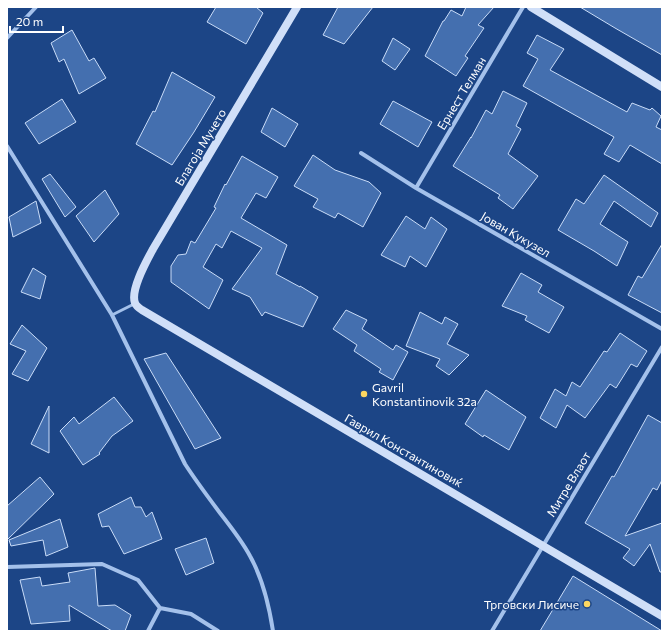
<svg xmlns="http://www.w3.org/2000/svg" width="669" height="638" font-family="Commissioner,sans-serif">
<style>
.building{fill:#446faf;stroke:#c9dcf8}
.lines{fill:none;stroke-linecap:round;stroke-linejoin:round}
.lane{stroke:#a4c1eb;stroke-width:3}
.street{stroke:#a4c1eb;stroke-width:4}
.secondary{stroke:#d0dff8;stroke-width:8}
.poi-dot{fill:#fcd761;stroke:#1c4586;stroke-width:1.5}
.labels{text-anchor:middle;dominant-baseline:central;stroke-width:3;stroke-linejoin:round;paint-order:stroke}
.street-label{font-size:12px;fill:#fff;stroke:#1c4586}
.poi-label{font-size:12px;fill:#fff;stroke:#1c4586;text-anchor:start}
</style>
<rect width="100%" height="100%" fill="#1c4586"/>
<path class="building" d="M216,7H256L263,13L246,44L207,22Z
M338,7H373L344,44L323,35Z
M466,7H494L478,25L484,28L465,56L468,58L456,76L425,56L443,21H444L451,10L462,16Z
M580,7H662V55L615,28Z
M72,30L89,61L94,58L106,78L79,94L64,59L59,62L51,43Z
M537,35L564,49L550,70L627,112L632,103L650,110L652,108L661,116L656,127L662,130V164L630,145L619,162L604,154L614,137L523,86L538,59L527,53Z
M393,38L410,49L395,70L382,61Z
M172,72L215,97L194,132L172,165L136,144L153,111L155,112Z
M503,91L527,103L516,126L521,129L508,154L538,176L513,209L498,198L500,195L453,166L471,137V138L486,110L492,114Z
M62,99L76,122L39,144L25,123Z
M393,101L432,122L418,147L380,124Z
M272,108L298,124L285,147L261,132Z
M313,155L335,170L369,182L381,193L363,227L338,213L335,218L313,207L318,199L294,186Z
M242,156L278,177L266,198L256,193L241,218L287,245L276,274L300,287V286L318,297L303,327L265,312L262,316L250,297L232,289L262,248L231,231L222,248L216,244L203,267L223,280L209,309L171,282V266L178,255L186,254L191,241L195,243L216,208L214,207L225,184L226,185Z
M50,174L76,207L65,217L42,179Z
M604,175L658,213L651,227L614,201L600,224L628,242L617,266L594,251L558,230L576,199L584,204Z
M105,190L119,214L94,242L76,216Z
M36,201L41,223L13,237L9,217Z
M406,216L425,229L431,217L447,229L426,267L410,256L405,267L381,255Z
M662,244V313L628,295L638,276L642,278Z
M33,268L46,276L40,299L21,292Z
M521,273L542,285L538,292L564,307L549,333L525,320L527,316L502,306Z
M346,310L367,320L362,329L393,350L396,345L408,352L393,380L379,372L381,369L354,351L357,345L333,329Z
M420,312L442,324L445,317L458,324L447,344L469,355L449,375L436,366L440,359L406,346Z
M22,325L47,348L28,381L12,374L26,351L10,344Z
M620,333L647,351L637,367L631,364L616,388L610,384L585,418L567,405L556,428L540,418L555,389L566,396L572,382L580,387L604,351L607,352Z
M166,353L221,438L195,449L144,359Z
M486,390L526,417L509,450L484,435L483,437L465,424Z
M114,397L133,421L112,436L99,453L100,454L83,465L60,431L74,417L79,424Z
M49,406V453L31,444Z
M648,415L662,423V480L657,490L653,488L625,536L662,523V572H660L650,544L634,566L623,558L630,549L585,523L612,476L614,477Z
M40,477L54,494L7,540V506Z
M131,497L135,507H141L146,517L152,512L162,539L124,554L109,526L102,527L98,514Z
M60,519L68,547L46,556L43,540L11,546L9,540Z
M206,538L214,563L186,575L175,549Z
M95,568L98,606L115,605L131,615L125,631H112L69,605L70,621L31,624L20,580L40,577L42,586L70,582L68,573Z
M573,576L662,631H540Z"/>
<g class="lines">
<path class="lane" d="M112,315L134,304"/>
<path class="street" d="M7,38L36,7
M7,146L112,315L185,464C196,481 208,497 220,513C231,527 242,541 250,556C263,579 269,605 273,631
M361,153L416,188L662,329
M416,188L523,7
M7,567L102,564L138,580L160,608
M148,631L160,608L191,614L218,631
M492,631L662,347"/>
<path class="secondary" d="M297,7L153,249C147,260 130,290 135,303C136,306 139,308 142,310L662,616
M531,7L662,87"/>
</g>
<g class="poi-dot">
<circle cx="364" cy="394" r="4"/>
<circle cx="587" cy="604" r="4"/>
</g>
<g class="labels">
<g class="street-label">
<text transform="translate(461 93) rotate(-59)">Ернест Телман</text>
<text transform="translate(200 147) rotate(-59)">Благоја Мучето</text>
<text transform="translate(516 234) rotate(30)">Јован Кукузел</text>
<text transform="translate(404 450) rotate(30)">Гаврил Константиновиќ</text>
<text transform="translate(568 484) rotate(-59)">Митре Влаот</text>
</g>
<g class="poi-label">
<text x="372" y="387">Gavril<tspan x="372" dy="14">Konstantinovik 32a</tspan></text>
<text x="579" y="604" text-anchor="end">Трговски Лисиче</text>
</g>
</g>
<rect width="669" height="638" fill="none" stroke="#ffffff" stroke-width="16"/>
<path d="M10 26v6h53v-6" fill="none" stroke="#ffffff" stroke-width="2"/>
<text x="16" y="26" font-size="12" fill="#ffffff" stroke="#1c4586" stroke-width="3" paint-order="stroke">20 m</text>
</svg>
